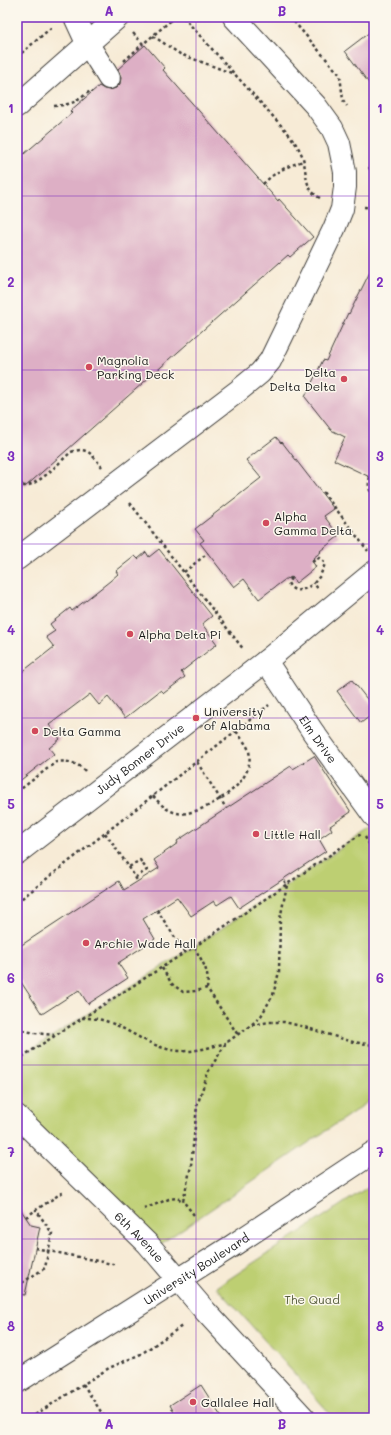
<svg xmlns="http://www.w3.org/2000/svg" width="391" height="1435" font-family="Mali,sans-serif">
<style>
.green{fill:#bdcf72;stroke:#6c7647}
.building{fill:#ddafc5}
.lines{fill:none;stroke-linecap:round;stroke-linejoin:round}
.minor-casing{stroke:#3d3b38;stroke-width:24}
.major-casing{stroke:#3d3b38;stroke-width:24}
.path{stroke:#3d3b38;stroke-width:2.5;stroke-dasharray:3 3;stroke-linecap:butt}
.minor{stroke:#fff;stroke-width:22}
.major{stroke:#fff;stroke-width:22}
.grid{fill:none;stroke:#7b2cbf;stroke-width:1;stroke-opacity:0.55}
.poi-dot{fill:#d1495b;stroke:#fbf7ec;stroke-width:1.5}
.labels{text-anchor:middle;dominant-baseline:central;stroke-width:3;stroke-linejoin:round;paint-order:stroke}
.poi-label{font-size:12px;fill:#1c1c1c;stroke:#fbf7ec;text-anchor:start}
.street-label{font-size:12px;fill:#1c1c1c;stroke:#fbf7ec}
.park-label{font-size:12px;fill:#545b3a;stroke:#fbf7ec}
.neatline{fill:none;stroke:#7b2cbf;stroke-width:1.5}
.grid-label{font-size:13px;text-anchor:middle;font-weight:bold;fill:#7b2cbf}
</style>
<rect width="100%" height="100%" fill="#fbf7ec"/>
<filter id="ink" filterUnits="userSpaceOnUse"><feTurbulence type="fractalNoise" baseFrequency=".025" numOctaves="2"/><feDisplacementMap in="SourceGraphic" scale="8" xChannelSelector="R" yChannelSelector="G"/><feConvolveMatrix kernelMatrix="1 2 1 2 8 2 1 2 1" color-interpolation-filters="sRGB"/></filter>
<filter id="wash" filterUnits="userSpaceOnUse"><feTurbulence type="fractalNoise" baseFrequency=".012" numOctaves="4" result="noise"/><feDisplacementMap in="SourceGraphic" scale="16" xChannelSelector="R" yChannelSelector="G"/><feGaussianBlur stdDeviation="0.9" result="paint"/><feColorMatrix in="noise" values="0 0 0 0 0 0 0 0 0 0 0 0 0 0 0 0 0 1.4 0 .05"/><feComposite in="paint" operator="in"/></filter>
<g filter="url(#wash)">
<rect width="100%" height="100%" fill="#f7ebd6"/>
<path class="green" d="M374,826V1098L153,1249L17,1116V1055L29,1051L203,941Z
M374,1183V1418H334L217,1287Z"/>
<g id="blocks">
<path class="building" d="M374,29V90L345,51Z
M145,45L165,68L163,70L278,201L279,199L313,237L290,257L288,255L25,487L17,477V160L72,113L70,111L99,86L104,89L109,90L116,88L120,84L121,78L118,69Z
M374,264V479L334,460L345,437L331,430L305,397L323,360L326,361L348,313L349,314Z
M276,437L281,443L282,442L334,509L324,516L339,536L320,551L321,552L313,558L314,559L312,561L316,567L296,583L291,577L288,579L287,578L259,599L244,579L234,587L200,543L204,540L195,529L261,478L246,460Z
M159,549L212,616L202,624L217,644L181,672L185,677L164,693L161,690L125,718L108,697L99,705L90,694L49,725L60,739L49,748L54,754L17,783V676L54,647L46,637L55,631L50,624L70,608L72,611L110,581L118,574L116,571L135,556L138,559L146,552L149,557Z
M352,680L374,708V713L361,723L337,691Z
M314,756L351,812L330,826L332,830L319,839L326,851L239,908L231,896L217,905L214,901L191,916L177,897L143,919L155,939L118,963L128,978L88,1004L79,990L42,1014L17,976V948L119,881L124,890L159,868L154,860L178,843L177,841L291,766L293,769Z
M17,1204L31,1225L40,1227L25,1295L17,1294Z
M201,1385L222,1418H177L170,1405Z"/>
</g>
</g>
<g filter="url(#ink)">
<use href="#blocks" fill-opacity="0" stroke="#3d3b38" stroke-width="1"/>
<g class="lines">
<g class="minor-casing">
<g id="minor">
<path d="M75,17L87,43L109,78"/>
<path d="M17,106L118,17"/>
<path d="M17,559L238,391L260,373L270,361L334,229L342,209L345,187V172L339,143L332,128L316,106L234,17"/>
<path id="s1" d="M266,661L313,732L374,816"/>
<path id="s2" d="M17,853L266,661L374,572"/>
<path id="s3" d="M17,1116L148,1244L206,1312L304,1418"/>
</g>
</g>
<g class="major-casing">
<g id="major">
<path id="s4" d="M17,1382L232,1246L374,1152"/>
</g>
</g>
<path class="path" d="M183,17L288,133C294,141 300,149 303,158C307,174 304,189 320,198
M290,17L340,75L343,100L347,106
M133,33L143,44L175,17
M153,36L180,54L234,74
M17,57L52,27
M124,61L143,44
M54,106C73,104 75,103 90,91
M369,167L371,171L374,172
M263,184C276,171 286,167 303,161
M364,207L374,208
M370,477C368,484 368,490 374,496
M17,485C34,492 58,463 71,452C88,446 92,455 102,467
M323,492L368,551
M130,503L244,650
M312,562L319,558L323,561L325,564L320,576L314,583L318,589
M184,572L208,553
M291,578L288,583C294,595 305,590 314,583
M197,762L226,808
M17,792L56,762C67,760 78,763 85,771
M153,796C160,804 167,811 177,813C196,817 233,794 243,778C248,771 251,761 249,751C247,744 240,737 236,731
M105,833L129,867L140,860L147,870L136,877
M365,837L374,852
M129,867L138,882
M17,902L269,705
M157,910L185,953
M194,947C202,961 210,971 207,988L238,1035
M162,968L172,984L183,992L195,991L207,988
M82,1018C87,1018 93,1018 98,1019C127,1025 148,1049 180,1051C196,1052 211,1047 226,1043
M252,1025L269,1022H284L301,1026L353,1042L374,1045
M17,1029L35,1033L54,1035
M17,1060L203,941L361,834
M144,1209L169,1199L177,1198L183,1201
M194,1215L183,1201L191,1166L197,1106L208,1072L226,1043L251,1025L261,1016L273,995L279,972L280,919L287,885L283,879
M26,1217L36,1210
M35,1248L117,1265
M17,1286L45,1268L52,1233L36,1210L63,1192
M83,1384L105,1418
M30,1418L109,1368L141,1354L182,1326"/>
<use href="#minor" class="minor"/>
<use href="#major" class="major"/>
</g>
</g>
<path class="grid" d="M196,17V1418M17,196H374M17,370H374M17,544H374M17,718H374M17,891H374M17,1065H374M17,1239H374"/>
<g class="poi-dot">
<circle cx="89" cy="367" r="4"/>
<circle cx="344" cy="379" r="4"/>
<circle cx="266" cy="523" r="4"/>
<circle cx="130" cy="634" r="4"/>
<circle cx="196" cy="718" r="4"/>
<circle cx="35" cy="731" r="4"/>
<circle cx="256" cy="834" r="4"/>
<circle cx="86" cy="943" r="4"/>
<circle cx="193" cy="1402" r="4"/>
</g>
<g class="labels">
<g class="poi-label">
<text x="97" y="360">Magnolia<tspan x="97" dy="14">Parking Deck</tspan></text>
<text x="336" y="372" text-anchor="end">Delta<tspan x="336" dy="14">Delta Delta</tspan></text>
<text x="274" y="516">Alpha<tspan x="274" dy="14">Gamma Delta</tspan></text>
<text x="138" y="634">Alpha Delta Pi</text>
<text x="204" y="711">University<tspan x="204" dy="14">of Alabama</tspan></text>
<text x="43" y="731">Delta Gamma</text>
<text x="264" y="834">Little Hall</text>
<text x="94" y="943">Archie Wade Hall</text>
<text x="201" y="1402">Gallalee Hall</text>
</g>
<g class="street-label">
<text stroke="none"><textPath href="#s1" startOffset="94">Elm Drive</textPath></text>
<text stroke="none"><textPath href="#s2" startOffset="155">Judy Bonner Drive</textPath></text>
<text stroke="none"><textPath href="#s3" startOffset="172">6th Avenue</textPath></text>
<text stroke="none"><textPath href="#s4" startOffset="212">University Boulevard</textPath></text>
</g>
<g class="park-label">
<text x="312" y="1299">The Quad</text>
</g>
</g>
<rect width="391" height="1435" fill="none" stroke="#fbf7ec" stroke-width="44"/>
<rect x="22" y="22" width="347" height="1391" class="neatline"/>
<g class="grid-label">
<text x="109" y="16">A</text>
<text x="282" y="16">B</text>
<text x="11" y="113">1</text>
<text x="380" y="113">1</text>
<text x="11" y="287">2</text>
<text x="380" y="287">2</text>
<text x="11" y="461">3</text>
<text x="380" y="461">3</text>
<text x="11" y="635">4</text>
<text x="380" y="635">4</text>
<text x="11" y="809">5</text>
<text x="380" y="809">5</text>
<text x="11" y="983">6</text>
<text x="380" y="983">6</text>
<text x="11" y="1157">7</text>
<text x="380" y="1157">7</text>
<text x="11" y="1331">8</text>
<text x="380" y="1331">8</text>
<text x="109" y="1429">A</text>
<text x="282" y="1429">B</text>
</g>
</svg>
